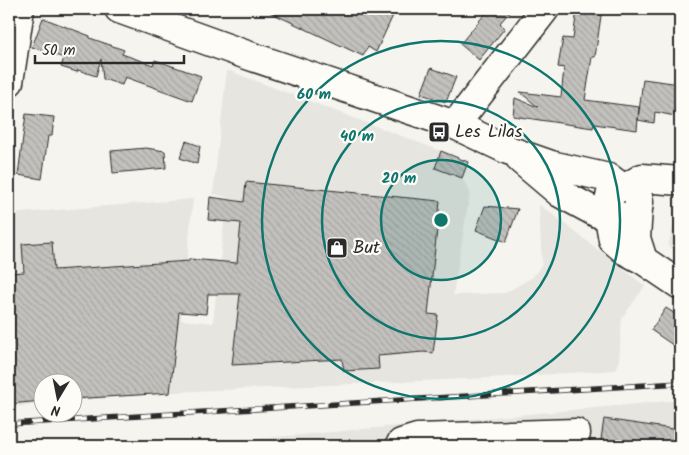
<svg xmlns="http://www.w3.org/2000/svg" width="689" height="455" font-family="Kalam,sans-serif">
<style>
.built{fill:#e6e5e0}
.building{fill:url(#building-back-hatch);stroke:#2b2b2b}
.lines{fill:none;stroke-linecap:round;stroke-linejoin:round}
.minor-casing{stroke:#2b2b2b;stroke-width:31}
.major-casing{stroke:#2b2b2b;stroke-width:31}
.minor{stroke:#fdfcf7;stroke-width:28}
.major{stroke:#fdfcf7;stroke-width:28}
.rail-casing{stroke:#2b2b2b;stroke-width:5.5}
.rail{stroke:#fdfcf7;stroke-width:4;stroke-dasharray:11;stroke-linecap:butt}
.ring{fill:none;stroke:#0f766e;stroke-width:2.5}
.labels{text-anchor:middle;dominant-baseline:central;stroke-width:4.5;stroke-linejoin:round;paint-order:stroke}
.poi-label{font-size:18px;fill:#2b2b2b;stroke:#fdfcf7;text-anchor:start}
.centre{fill:#0f766e;stroke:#fdfcf7;stroke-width:2.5}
.ring-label{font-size:15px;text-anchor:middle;font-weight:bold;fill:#0f766e;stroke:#fdfcf7;stroke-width:4.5;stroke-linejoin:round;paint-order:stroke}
</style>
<defs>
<pattern id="building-back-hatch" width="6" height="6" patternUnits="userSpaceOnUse" patternTransform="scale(1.25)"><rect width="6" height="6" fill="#c2c1be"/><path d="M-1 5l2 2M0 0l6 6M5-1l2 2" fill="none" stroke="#a7a6a3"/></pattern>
</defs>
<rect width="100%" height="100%" fill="#f5f4ef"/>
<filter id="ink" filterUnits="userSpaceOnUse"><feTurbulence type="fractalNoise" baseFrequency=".02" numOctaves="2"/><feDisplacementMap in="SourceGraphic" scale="10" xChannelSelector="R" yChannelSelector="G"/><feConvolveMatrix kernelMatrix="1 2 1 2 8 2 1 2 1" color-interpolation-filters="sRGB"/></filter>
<g filter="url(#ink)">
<path class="built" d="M227,70L441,151L435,168L462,178L470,192L453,295L505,293L533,277L542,264L539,205L552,214L645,286L622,318L619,360L616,370L488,378L172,392L73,401L72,382H42V404L9,407V214L193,199L181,320L213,323L227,197L213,194Z
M678,207H680V254L668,246Z
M680,400V446H181Z"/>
<path class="building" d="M263,9H396L376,52L368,47L363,56Z
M489,9H512L500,23L505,28L479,60L460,44Z
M577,9H602L595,57H592L585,100L639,107L637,130L594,124L593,128L513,116L515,98L538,107L520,92L561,97L564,68L558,67L563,38L573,39Z
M43,18L90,36V38L124,50L122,54L153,65L155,60L201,76L192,101L125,77L122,85L103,79L101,59L96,76L78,70L77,72L61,67L64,58L32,47Z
M431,68L456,77L446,102L421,94Z
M643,79L680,84V117L655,112L654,123L638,120Z
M26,114L54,117L52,136H48L42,179L18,175Z
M186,141L200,146L197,164L180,158Z
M146,148L165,151L166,168L113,173L111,151Z
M441,151L468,162L462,178L435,168Z
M246,182L440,201L428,314L438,315L433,353L423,352L378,356L379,369L344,371L342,359L232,365L240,294H208L206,314L179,312L170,393L72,399V382H42V401L9,404V273L24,272L22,244L52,242L54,270L189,261L190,259L237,263L241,223L208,220L210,197L244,202Z
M485,206L518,209L506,242L476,230Z
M666,308L680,317V350L651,330Z
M604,419L680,430V446H600Z"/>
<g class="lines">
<g class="minor-casing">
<path id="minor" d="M9,82L20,9
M455,125L545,9
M638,208L636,238L643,260
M614,214L610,223L613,240L626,251L643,260L680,285
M401,446V443L417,438L576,433L574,446"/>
</g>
<g class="major-casing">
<path id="major" d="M119,9L244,54L455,125L508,150L551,165L609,178L621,187
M521,160L560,193L597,213H613
M627,187L642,178L680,181
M609 202a15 15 0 1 1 30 0a15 15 0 1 1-30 0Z"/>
</g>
<use href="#minor" class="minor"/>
<use href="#major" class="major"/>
<g class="rail-casing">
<path id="rail" d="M9,424L680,383"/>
</g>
<use href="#rail" class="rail"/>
</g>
</g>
<circle cx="441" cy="220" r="60" fill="#0f766e" fill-opacity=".12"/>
<g class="ring">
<circle cx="441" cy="220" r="60"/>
<circle cx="441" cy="220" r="119"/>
<circle cx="441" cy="220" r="179"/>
</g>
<defs>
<g id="bus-square" transform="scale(1.125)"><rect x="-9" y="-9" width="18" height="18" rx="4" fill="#2b2b2b" stroke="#fdfcf7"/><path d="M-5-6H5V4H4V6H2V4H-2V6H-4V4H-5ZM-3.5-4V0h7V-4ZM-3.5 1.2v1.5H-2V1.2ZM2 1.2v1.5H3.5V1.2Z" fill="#fff"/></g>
<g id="shop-square" transform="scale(1.125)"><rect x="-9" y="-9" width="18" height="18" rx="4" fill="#2b2b2b" stroke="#fdfcf7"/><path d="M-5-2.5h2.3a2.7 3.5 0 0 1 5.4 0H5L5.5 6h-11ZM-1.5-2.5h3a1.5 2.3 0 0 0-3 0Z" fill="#fff"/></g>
</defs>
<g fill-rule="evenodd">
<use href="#bus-square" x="439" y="132"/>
<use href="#shop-square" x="337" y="248"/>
</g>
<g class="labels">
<g class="poi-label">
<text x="455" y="132">Les Lilas</text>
<text x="353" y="248">But</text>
</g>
</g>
<circle cx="441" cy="220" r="8" class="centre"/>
<g class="ring-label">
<text x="314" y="99">60 m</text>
<text x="357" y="141">40 m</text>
<text x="399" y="183">20 m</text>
</g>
<rect width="689" height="455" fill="none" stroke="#fdfcf7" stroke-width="30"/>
<rect x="15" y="15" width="659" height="425" fill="none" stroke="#2b2b2b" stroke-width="2" filter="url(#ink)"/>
<g transform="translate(58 398) rotate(190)"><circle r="24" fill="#fdfcf7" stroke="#a9a8a5"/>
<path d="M0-4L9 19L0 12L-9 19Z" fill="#2b2b2b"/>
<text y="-8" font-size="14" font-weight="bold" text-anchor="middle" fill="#2b2b2b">N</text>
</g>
<path d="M35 55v8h149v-8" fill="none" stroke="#2b2b2b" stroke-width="2.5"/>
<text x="42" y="55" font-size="15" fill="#2b2b2b" stroke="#fdfcf7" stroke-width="4" paint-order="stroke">50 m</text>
</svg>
